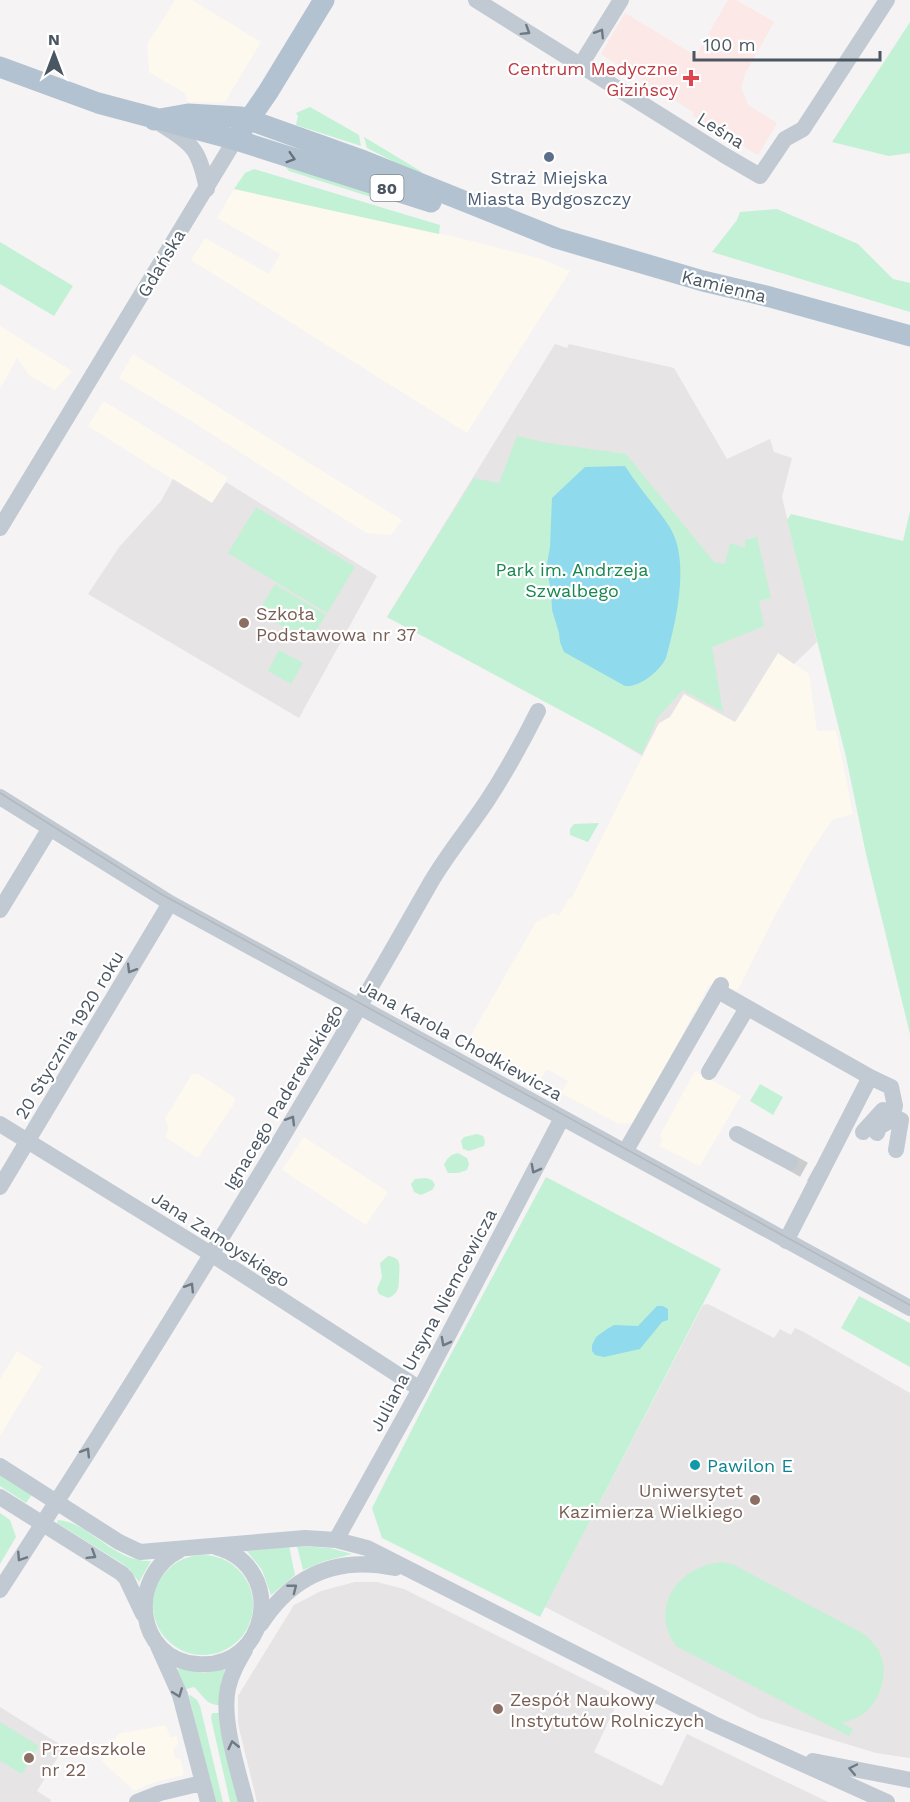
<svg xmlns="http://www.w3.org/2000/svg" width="910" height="1802" font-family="'Work Sans',sans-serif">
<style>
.commercial{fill:#fdf9ef}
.education{fill:#e6e4e5}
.medical{fill:#fce8e6}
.green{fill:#c3f1d5}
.water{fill:#90daee}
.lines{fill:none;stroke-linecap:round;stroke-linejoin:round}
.minor-tunnel{stroke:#caccce;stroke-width:16;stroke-dasharray:16 8;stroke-linecap:butt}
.minor{stroke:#c1cad2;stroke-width:16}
.major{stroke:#b3c2d1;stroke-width:21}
.tram{stroke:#b5b8bd;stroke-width:1.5}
.oneway{stroke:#6e7983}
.oneway2{stroke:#64717d}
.health-dot{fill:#e0444e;stroke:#fff;stroke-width:2}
.service-dot{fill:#5c6f8a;stroke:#fff;stroke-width:2}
.education-dot{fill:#8d6e63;stroke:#fff;stroke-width:2}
.culture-dot{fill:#0f9aa8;stroke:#fff;stroke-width:2}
.labels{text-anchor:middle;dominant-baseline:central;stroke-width:4.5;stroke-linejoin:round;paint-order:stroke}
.shield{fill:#fff;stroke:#808990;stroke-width:1.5}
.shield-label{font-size:16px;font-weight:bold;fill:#4a5661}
.health-label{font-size:18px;fill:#be3a42;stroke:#fff;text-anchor:end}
.street-label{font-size:18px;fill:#4a5661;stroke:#fff}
.service-label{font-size:18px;fill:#4e5e75;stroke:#fff}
.park-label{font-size:18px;fill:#17864f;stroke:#fff}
.education-label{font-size:18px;fill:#785e54;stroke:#fff;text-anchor:start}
.culture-label{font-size:18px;fill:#0d838f;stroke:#fff;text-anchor:start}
</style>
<rect width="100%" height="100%" fill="#f5f3f3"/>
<path class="commercial" d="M175,0H192L261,42L225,102H188L185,93L149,72L147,45Z
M234,189L460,238L542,259L570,271L467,433L191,260L205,238L269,274L280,254L217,218Z
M0,326L72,371L55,390L30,376L17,358L0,389Z
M133,354L194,392L402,520L391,535L366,533L199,426L119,378Z
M104,401L228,478L212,504L88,426Z
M778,652L809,674L817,731L836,730L853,814L832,820L811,851L773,919L738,990L709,985L635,1123L619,1124L561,1093L568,1081L547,1069L539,1082L467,1042L536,922L554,913L559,916L569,898L571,899L659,723L670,716L684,693L735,722L744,710Z
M695,1071L741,1096L700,1166L659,1146L662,1140L660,1135Z
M192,1074H198L234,1097L235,1102L198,1158L165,1137L169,1128L165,1119Z
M304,1137L388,1192L366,1225L282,1170Z
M17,1351L42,1367L0,1436V1379Z
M166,1725L170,1737L177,1736L178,1744L173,1749L175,1758L181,1760L184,1775L152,1783L134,1791L102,1761L118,1734Z"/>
<path class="education" d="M555,344L567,348L569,344L674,368L727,459L770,439L774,452L792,458L782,497L817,642L794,664L778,653L735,722L684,694L670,717L659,723L642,756L558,705L387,617Z
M173,479L212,503L226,482L377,576L299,718L88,594L120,546L161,501Z
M708,1304L774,1338L780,1329L791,1335L795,1328L802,1331L910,1393V1758L876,1753L760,1718L545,1607L703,1305Z
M355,1582H377L404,1589L620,1697L594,1752L662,1786L687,1734L828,1802H257L238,1724V1696L294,1605L321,1591Z
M0,1707L64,1747L37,1791L51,1800L50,1802H0Z"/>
<path class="medical" d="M728,0H736L774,22L745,74L741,87L748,105L777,123L758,155L693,116V112L601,54L625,13L696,56Z"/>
<path class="green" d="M910,22V153L889,156L832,142Z
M310,107L359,135L361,146L296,125L298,116L296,113Z
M364,137L422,172L420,175L367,148Z
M283,164L374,194L371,197L289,171Z
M254,169L440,225L439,234L234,189L245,173Z
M777,209L858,244L893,279L910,283V312L712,252L737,220L740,212Z
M0,242L73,286L54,316L0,284Z
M517,436L548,443L626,454L714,562L725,564L730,543L745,548V540L757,537L771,598L759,601L764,626L712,647L723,712L683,690L658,717L642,754L387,617L474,478L499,483Z
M256,507L355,567L327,613L228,553Z
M910,511V1034L866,854L846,757L787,520L791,514L903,541Z
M275,584L326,615L309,642L258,612Z
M279,650L303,663L291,684L268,671Z
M599,823L588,842L570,835V829L574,824Z
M760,1084L783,1097L773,1115L750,1101Z
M477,1134L483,1136L485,1141L484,1146L469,1151L463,1149L461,1141L464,1137Z
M458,1153L467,1158L469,1164L467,1170L458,1173H448L444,1165C447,1158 450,1155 458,1153Z
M546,1177L721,1269L540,1617L382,1538L372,1508L436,1382Z
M426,1178L432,1180L435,1185L432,1190L421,1195L414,1192L411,1184L415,1179Z
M388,1256C403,1258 399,1266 399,1278C399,1288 398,1294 388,1298L379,1294L377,1289L382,1277L380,1263Z
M859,1296L910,1323V1367L841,1328Z
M0,1473L33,1493L26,1503L0,1486Z
M0,1513L10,1520L16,1537L0,1564Z
M58,1520C90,1522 112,1562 151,1561L139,1582L130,1570L123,1564L57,1523Z
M289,1546L295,1575L271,1595L262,1570L247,1551Z
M297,1546L330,1548L352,1554L325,1561L303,1570Z
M153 1605a50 50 0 1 1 100 0a50 50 0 1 1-100 0Z
M723,1562L732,1564L864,1634C869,1639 874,1643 877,1648C891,1669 881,1704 860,1716C855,1719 848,1721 842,1723L853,1729L849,1736L676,1646C648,1607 679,1565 723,1562Z
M179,1668L203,1673L226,1669L219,1705C206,1705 203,1695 194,1687L186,1689L177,1670Z
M190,1695L197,1700L200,1706L223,1802H214L189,1696Z
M212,1713H220L239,1802H230L211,1718Z
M0,1722L39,1746L22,1774L0,1761Z"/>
<path class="water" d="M625,466C638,487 655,505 669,526C691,559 676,622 666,658C660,671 639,688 625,686L564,652L560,642L559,633L552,610L551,589L546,569L550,547L552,498L585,467Z
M657,1306H663L668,1309V1320L662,1322L640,1349L604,1357L595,1355L592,1351V1345L596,1337L607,1329L614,1325L638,1326Z"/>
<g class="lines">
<path class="minor-tunnel" d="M790,1162L815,1176"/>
<path class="minor" d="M476,0L724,155L760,176L785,139L803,129L887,0
M580,66L621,0
M162,125C195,145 199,151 207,189
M0,528L235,140
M0,797L170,903L910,1308
M0,910L50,828
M718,991L870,1077L786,1241
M709,1072L747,1008
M870,1077L891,1087L895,1106L891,1120L879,1127L877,1133
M892,1116L901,1120L896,1150
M0,1124L211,1254L420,1389
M863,1132L883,1110
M737,1134L790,1162
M625,1152L721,985
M0,1187L170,903
M0,1466L119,1542L140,1552L305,1538L336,1540L367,1548L714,1724L887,1802
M0,1497L121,1573L126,1578L143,1614
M336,1540L420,1389L562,1118
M180,1550C127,1576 135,1659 197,1664C269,1671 288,1567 216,1547
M0,1590C150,1358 295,1122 431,882C448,853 469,828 487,801C506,772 523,741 538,711
M261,1624C293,1574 338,1556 395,1568
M158,1646L180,1695L208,1802
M245,1650C238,1662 231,1674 228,1688C221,1719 238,1770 246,1802
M813,1761L910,1780
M137,1802L160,1793L202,1783"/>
<path class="major" d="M0,67L98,103L233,139L431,202
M154,120L188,114L241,117L364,161L556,238L703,281L770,297L910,336
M241,131L268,92L324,0"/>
<path class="tram" d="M0,793L161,894L910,1305"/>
</g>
<defs><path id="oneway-chevron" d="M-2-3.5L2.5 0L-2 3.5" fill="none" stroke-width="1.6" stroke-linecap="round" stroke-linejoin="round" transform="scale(1.5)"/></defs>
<g class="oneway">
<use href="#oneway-chevron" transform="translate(526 31) rotate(32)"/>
<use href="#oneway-chevron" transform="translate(600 33) rotate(-58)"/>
<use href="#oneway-chevron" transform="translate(131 969) rotate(121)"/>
<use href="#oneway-chevron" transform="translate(291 1120) rotate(-59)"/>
<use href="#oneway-chevron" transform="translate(535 1169) rotate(118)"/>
<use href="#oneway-chevron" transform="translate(190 1287) rotate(-58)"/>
<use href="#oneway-chevron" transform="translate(445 1342) rotate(118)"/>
<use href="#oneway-chevron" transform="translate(86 1452) rotate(-58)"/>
<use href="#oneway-chevron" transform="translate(92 1555) rotate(32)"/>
<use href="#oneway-chevron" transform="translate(21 1557) rotate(123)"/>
<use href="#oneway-chevron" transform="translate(293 1588) rotate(-38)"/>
<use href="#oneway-chevron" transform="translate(178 1693) rotate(69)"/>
<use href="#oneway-chevron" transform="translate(233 1745) rotate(-103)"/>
<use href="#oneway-chevron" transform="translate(853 1769) rotate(-168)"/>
</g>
<use class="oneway2" href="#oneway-chevron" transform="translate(291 158) rotate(17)"/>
<path class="health-dot" d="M688 69h6v6h6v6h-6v6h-6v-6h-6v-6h6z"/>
<circle class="service-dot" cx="549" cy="157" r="6"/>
<g class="education-dot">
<circle cx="244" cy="623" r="6"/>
<circle cx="755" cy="1500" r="6"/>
<circle cx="498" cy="1709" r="6"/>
<circle cx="29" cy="1758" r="6"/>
</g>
<circle class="culture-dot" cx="695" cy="1465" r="6"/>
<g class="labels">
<rect class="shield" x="370.5" y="175" width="33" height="26" rx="4.5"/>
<g class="shield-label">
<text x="387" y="188">80</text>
</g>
<g class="health-label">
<text x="678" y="68">Centrum Medyczne<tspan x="678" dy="21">Gizińscy</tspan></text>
</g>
<g class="street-label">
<text transform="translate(721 130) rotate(32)">Leśna</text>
<text transform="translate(161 263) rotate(-59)">Gdańska</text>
<text transform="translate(724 286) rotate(14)">Kamienna</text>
<text transform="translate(69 1035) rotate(-59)">20 Stycznia 1920 roku</text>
<text transform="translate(461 1040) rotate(29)">Jana Karola Chodkiewicza</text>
<text transform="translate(283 1097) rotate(-59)">Ignacego Paderewskiego</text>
<text transform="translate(221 1239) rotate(33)">Jana Zamoyskiego</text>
<text transform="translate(433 1320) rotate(-62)">Juliana Ursyna Niemcewicza</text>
</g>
<g class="service-label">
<text x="549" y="177">Straż Miejska<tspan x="549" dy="21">Miasta Bydgoszczy</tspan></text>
</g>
<g class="park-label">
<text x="572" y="569">Park im. Andrzeja<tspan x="572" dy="21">Szwalbego</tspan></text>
</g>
<g class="education-label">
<text x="256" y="613">Szkoła<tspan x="256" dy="21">Podstawowa nr 37</tspan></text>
<text x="743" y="1490" text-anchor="end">Uniwersytet<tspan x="743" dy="21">Kazimierza Wielkiego</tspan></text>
<text x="510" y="1699">Zespół Naukowy<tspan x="510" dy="21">Instytutów Rolniczych</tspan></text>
<text x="41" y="1748">Przedszkole<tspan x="41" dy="21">nr 22</tspan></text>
</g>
<g class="culture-label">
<text x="707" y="1465">Pawilon E</text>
</g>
</g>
<g transform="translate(54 54)" stroke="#ffffff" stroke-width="4.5" paint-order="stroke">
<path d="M0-4.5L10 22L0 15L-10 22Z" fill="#4a5661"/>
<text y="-9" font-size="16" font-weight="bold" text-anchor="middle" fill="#4a5661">N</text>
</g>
<path d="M694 51v9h186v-9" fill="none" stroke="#4a5661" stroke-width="3"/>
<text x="703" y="51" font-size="18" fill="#4a5661" stroke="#ffffff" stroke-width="4.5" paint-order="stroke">100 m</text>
</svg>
